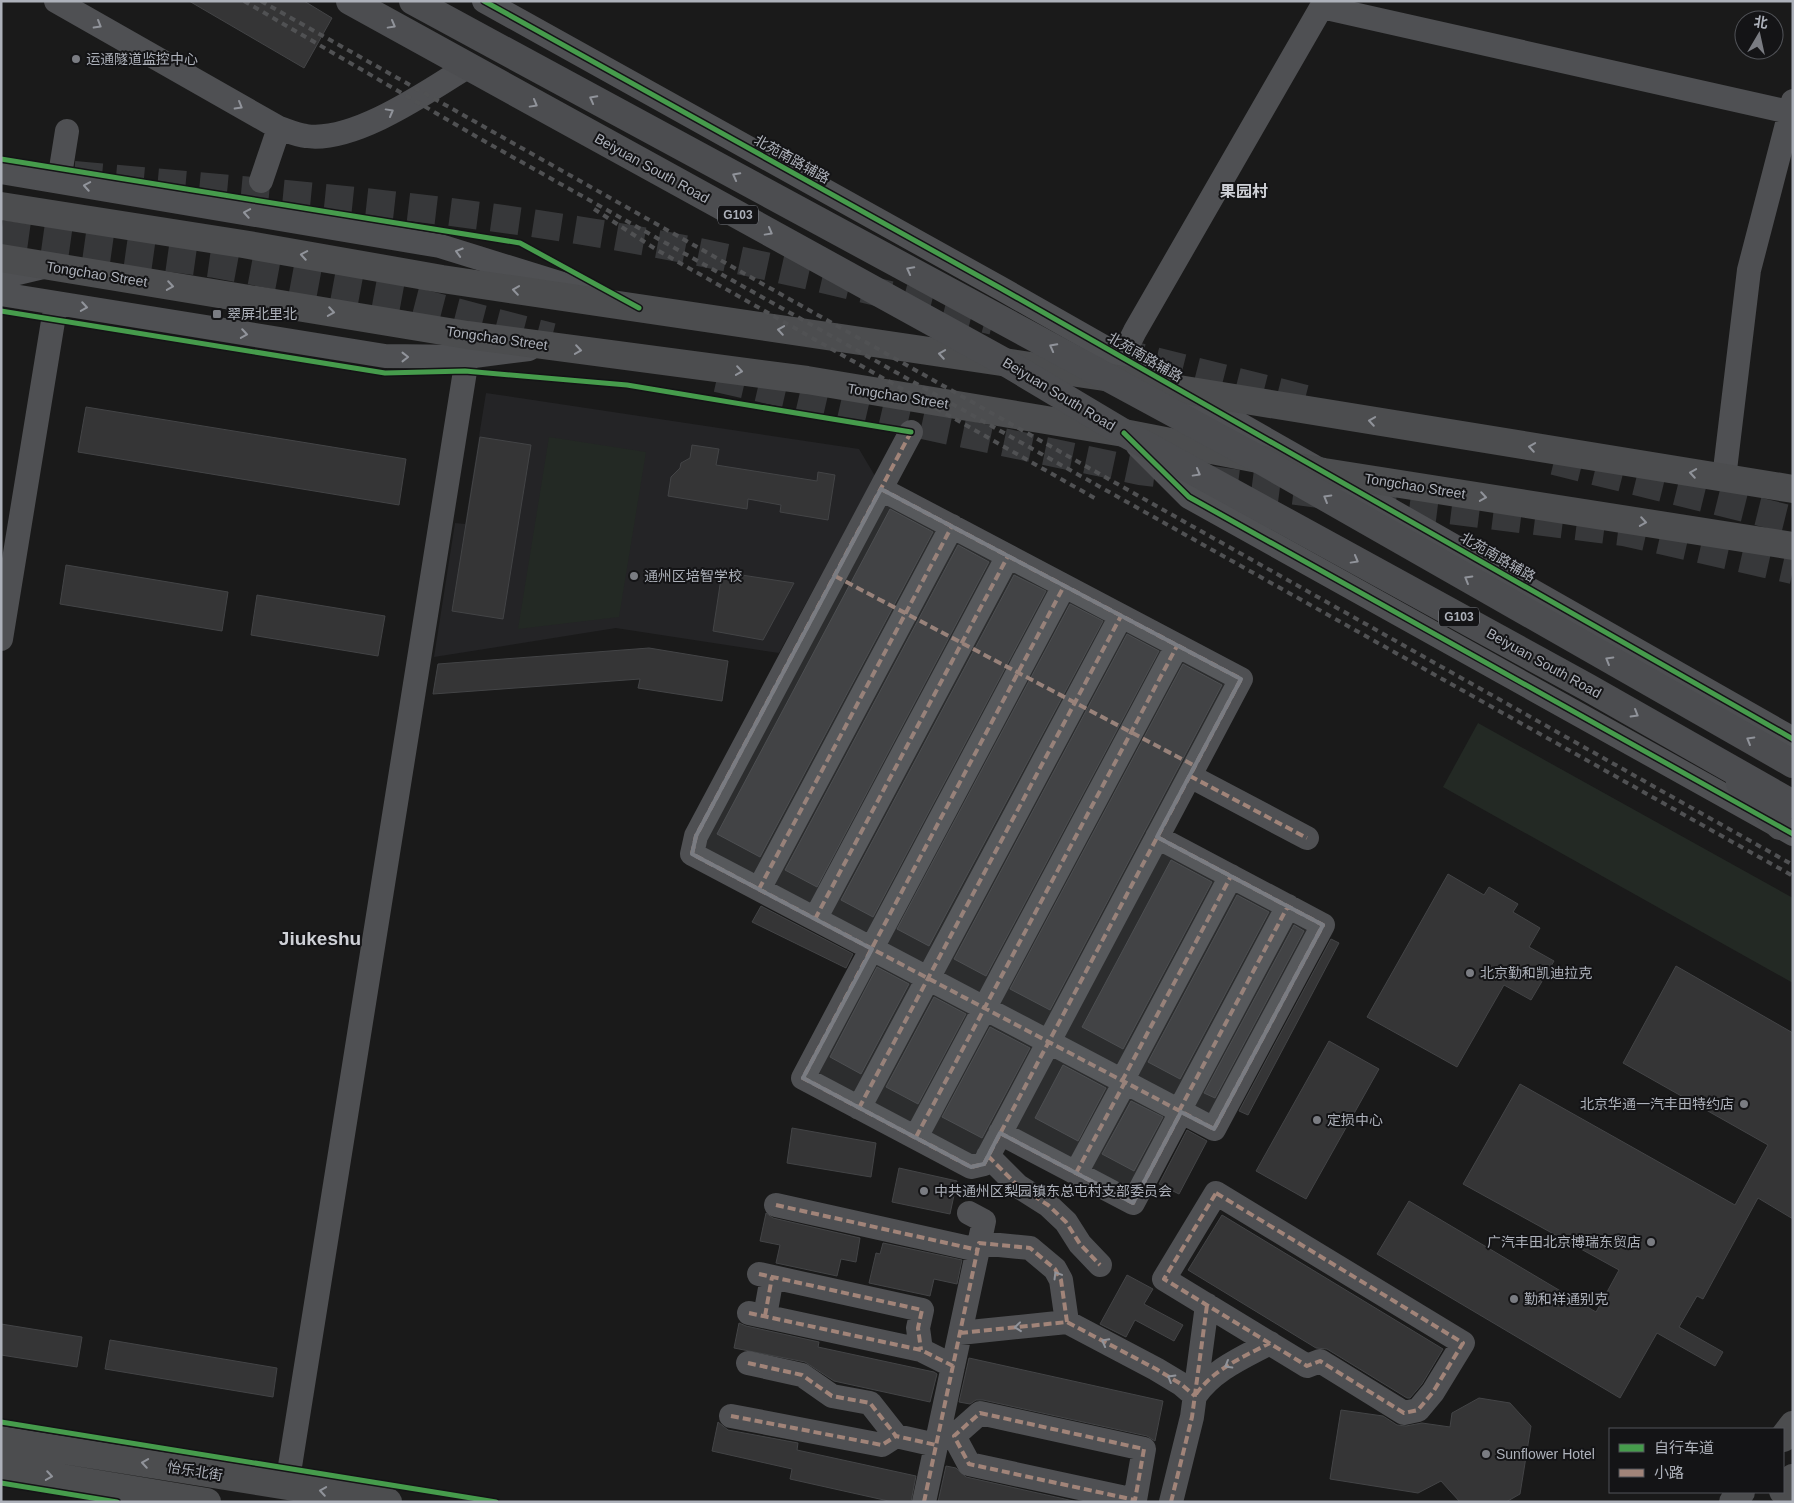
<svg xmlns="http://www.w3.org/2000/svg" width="1794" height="1503" font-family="Arial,'Noto Sans SC',sans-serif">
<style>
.built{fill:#242426}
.green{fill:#232924}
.building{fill:#353536;stroke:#434446}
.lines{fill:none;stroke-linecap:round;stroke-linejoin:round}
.highway-tunnel{stroke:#37383a;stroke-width:28;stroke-dasharray:28 14;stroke-linecap:butt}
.minor{stroke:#4f5053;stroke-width:24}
.major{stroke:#4c4d4f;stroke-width:28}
.highway{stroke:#4c4d50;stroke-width:28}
.rail{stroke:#505153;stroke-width:4;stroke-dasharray:6 5;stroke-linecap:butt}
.quiet{stroke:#a18479;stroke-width:4;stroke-dasharray:8 4;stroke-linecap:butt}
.cycleway-casing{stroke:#141416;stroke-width:8}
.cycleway{stroke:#469c4c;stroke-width:5}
.oneway{stroke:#91949b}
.oneway2{stroke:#90939a}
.marked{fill:#7a7c82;fill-opacity:0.2;stroke:#7a7c82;stroke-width:4;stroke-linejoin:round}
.poi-dot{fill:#7a7c82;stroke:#141416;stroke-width:2}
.labels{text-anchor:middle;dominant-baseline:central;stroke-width:4;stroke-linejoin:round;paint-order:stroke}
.shield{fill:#141416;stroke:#7f8289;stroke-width:1}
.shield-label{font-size:12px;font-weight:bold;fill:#adb1ba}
.poi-label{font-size:14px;fill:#adb1ba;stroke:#141416;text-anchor:start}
.street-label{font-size:14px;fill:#adb1ba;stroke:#141416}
.quarter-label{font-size:16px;font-weight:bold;fill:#ced0d6;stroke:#141416}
.district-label{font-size:19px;font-weight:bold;fill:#ced0d6;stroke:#141416}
</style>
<rect width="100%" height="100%" fill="#1a1a1a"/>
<path class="built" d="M486,393L859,449L875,476L779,653L616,628L434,657L455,523L465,524Z"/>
<path class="green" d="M549,437L646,452L619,617L518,629Z
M1478,723L1793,898V983L1443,787Z"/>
<path class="building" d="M189,1H304L332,18L304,68Z
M86,407L406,459L399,505L78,452Z
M480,437L531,445L503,619L452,611Z
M692,445L719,449L716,465L817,481L818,472L835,475L828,520L780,512L781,505L748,499L747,509L668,496L671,477L680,468L681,463L690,458Z
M890,509L933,532L760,857L717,834Z
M958,545L989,562L817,887L785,870Z
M66,565L228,592L222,631L60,604Z
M722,572L794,583L763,640L713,631Z
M1014,575L1046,591L873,917L841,900Z
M257,595L385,616L378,656L251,635Z
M1070,604L1103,621L929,946L897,929Z
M1127,634L1159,651L986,976L954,959Z
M649,648L728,661L722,701L638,688L640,679L433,694L438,664Z
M1183,664L1222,685L1050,1010L1010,989Z
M1171,860L1212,882L1123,1049L1082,1027Z
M1448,874L1484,895L1489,887L1518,904L1513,912L1540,928L1529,947L1554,961L1531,1000L1504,985L1457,1067L1367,1017Z
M1237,895L1269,912L1180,1079L1148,1062Z
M761,906L853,954L846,968L752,922Z
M1294,925L1304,931L1215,1098L1204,1093Z
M1331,939L1339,943L1248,1115L1239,1111Z
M1676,966L1793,1033V1219L1758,1198L1703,1299L1697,1296L1679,1327L1723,1352L1715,1366L1657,1333L1620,1398L1377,1254L1409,1201L1596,1312L1619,1270L1463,1184L1520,1084L1735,1205L1768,1145L1623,1063Z
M877,967L909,984L861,1074L830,1057Z
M934,997L966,1014L918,1104L886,1087Z
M990,1027L1030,1048L982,1138L942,1117Z
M1329,1041L1379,1069L1306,1199L1256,1171Z
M1063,1065L1106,1088L1078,1141L1035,1118Z
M1131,1101L1163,1117L1134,1171L1102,1154Z
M792,1128L876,1143L871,1177L787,1163Z
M1187,1130L1207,1141L1179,1194L1159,1184Z
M899,1168L957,1181L950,1214L892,1202Z
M766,1213L773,1218L860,1238L856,1262L841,1259L837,1276L776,1263L780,1245L760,1241Z
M1222,1215L1443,1349L1422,1384L1410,1398H1407L1327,1349L1316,1348L1188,1270Z
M883,1243L962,1260L957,1284L934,1279L930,1296L869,1283L876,1253L880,1254Z
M1127,1275L1153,1289L1144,1304L1183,1325L1174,1341L1135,1320L1126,1337L1100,1324Z
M739,1323L746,1326L819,1342L818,1347L934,1372L937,1374L930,1402L834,1381L805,1362L734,1348Z
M1,1324L82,1337L77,1367L1,1355Z
M110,1340L277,1368L273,1397L105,1369Z
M969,1358L1163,1401L1155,1441L1147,1436L983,1400H976L970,1404L959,1402Z
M1479,1398L1510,1403L1531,1426L1520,1494L1506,1502H1460L1441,1481L1418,1493L1330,1479L1341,1410L1383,1416L1397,1425L1406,1426L1422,1423L1450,1427L1452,1413Z
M718,1422L728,1430L798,1443L797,1450L916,1476L911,1502H893L790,1479L792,1469L712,1451Z
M946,1466L956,1468L966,1477L1078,1502H938Z"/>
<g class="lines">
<path class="highway-tunnel" d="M74,175C242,190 410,203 577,230C717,252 856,286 993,321
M1,234L215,264L409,300L552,337
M1115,351L1306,399
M717,378L908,422L1140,471L1320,494
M1554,461L1793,520
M1368,500L1624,532L1793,570"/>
<path class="minor" d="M56,1L279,128C288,131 297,135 306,136C354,143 427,92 467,67
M484,1L1002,289L1793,739
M1322,7L1793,113
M1,172L440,246L585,291
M59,181L67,131
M261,181L279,128
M1,277L43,267
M1,294L385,356L466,357L529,349
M1115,371L1135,331L1325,1
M911,432L696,836L692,854L1214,1129L1323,925L1157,837
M1138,446L1189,497L1793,834
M1724,478L1749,270L1793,101
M881,489L1241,679L984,1164L971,1167L803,1078L1064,586
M1,639L56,303
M1190,776L1307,838
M759,889L952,526
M815,919L1008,556
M1122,1081L1231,876
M859,1108L1121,616
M1179,1111L1288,906
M1000,1133L1133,1203L1181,1112
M916,1137L1177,646
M988,1156L1018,1186L1048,1205L1066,1222L1080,1244L1100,1265
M1076,1173L1125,1082
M1216,1193L1463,1343L1433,1392L1418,1410L1404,1413L1320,1361L1307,1366L1164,1279Z
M776,1205L978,1250
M979,1243L1030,1248L1055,1269L1061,1280L1067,1322
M759,1274L922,1310L918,1328L921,1350
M749,1313L921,1350L953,1366
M765,1316L772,1277
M960,1333L1067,1322L1156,1369L1181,1384L1195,1396
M748,1363L802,1375L832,1396L870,1403L896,1436L936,1445
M1195,1396C1213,1370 1242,1358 1270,1343
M980,1413L1144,1449L1135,1500L969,1464L954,1436Z
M731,1416L882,1445L896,1436
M287,1485L465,371L467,335
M924,1502L984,1221L969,1213
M1171,1502L1192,1417L1207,1305"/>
<path class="major" d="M1,206L243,244L442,279L1111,378L1793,489
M1,258L467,335L807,380L1124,433L1324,472L1793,546
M1783,1438L1793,1425
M1,1440L388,1502
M1,1468L207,1502
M1783,1491L1793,1478
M1733,1502L1741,1492"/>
<path class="highway" d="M350,1L1010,365L1124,433L1587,687L1793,804
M413,1L1262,461L1793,764
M1740,783L1780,826"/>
<path class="rail" d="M244,1L477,137L1793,876
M261,1L1793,865
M594,209L657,250L1098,500"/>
<path class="quiet" d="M911,432L696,836L692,854L1214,1129L1323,925L1157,837
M881,489L1241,679L984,1164L971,1167L803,1078L1064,586
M835,576L1195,766
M1190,776L1307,838
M759,889L952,526
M815,919L1008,556
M1122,1081L1231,876
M859,1108L1121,616
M1179,1111L1288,906
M1000,1133L1133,1203L1181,1112
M916,1137L1177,646
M988,1156L1018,1186L1048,1205L1066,1222L1080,1244L1100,1265
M1076,1173L1125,1082
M1216,1193L1463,1343L1433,1392L1418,1410L1404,1413L1320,1361L1307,1366L1164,1279Z
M776,1205L978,1250
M759,1274L922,1310L918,1328L921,1350
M749,1313L921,1350L953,1366
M765,1316L772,1277
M960,1333L1067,1322L1156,1369L1181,1384L1195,1396
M748,1363L802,1375L832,1396L870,1403L896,1436L936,1445
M1196,1394C1214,1369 1243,1357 1270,1343
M980,1413L1144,1449L1135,1500L969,1464L954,1436Z
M731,1416L882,1445L896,1436
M924,1502L979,1243L1030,1248L1055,1269L1061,1280L1067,1322
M1171,1502L1192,1417L1207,1305"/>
<g class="cycleway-casing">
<path id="cycleway" d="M484,1L1002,289L1793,739
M1,159L520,243L639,308
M1,311L385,373L465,371L627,385L911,432
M1124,433L1189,497L1793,834
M1,1422L496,1502
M1,1483L117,1502"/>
</g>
<use href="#cycleway" class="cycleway"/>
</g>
<defs><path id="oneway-chevron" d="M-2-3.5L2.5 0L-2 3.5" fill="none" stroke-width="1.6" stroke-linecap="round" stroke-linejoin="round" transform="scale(1.25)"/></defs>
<g class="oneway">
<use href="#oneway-chevron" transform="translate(98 25) rotate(30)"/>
<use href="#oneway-chevron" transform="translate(239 106) rotate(30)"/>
<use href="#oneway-chevron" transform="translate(390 112) rotate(-29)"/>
<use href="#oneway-chevron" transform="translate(87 186) rotate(-170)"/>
<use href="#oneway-chevron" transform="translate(247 213) rotate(-170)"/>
<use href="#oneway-chevron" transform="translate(459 252) rotate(-163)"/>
<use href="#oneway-chevron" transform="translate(84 307) rotate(9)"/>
<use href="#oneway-chevron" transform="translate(244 334) rotate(9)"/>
<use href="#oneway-chevron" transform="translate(405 357)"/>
<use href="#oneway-chevron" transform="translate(1057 1275) rotate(-121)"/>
<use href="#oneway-chevron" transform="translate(1018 1327) rotate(174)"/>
<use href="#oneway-chevron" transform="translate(1105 1342) rotate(-152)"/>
<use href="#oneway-chevron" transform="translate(1228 1365) rotate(150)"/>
<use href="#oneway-chevron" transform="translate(1171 1378) rotate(-149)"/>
</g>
<g class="oneway2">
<use href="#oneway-chevron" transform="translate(392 25) rotate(29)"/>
<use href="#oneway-chevron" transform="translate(593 99) rotate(-152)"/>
<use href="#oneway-chevron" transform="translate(534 104) rotate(29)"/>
<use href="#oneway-chevron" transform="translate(736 176) rotate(-152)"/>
<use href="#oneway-chevron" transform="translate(769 232) rotate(29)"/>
<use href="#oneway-chevron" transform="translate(304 255) rotate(-170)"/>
<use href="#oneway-chevron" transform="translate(910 270) rotate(-152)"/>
<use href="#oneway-chevron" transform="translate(170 286) rotate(9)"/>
<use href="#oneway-chevron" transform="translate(516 290) rotate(-172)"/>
<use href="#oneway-chevron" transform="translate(331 312) rotate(9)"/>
<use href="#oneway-chevron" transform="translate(781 330) rotate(-171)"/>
<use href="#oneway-chevron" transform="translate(1053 347) rotate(-152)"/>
<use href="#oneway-chevron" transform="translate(578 350) rotate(8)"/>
<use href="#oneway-chevron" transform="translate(942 354) rotate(-171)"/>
<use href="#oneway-chevron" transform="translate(739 371) rotate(8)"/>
<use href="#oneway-chevron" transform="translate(1372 421) rotate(-171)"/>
<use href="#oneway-chevron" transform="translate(1532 447) rotate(-171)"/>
<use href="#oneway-chevron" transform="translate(1197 473) rotate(29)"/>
<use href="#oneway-chevron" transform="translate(1693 473) rotate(-171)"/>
<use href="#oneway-chevron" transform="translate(1483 497) rotate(9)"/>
<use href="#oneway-chevron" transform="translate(1327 498) rotate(-150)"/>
<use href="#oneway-chevron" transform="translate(1643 522) rotate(9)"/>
<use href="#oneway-chevron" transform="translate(1355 560) rotate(29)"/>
<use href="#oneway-chevron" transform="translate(1468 579) rotate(-150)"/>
<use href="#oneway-chevron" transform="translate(1609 660) rotate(-150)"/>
<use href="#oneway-chevron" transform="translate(1635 714) rotate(30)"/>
<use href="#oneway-chevron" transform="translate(1750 740) rotate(-150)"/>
<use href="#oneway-chevron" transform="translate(145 1463) rotate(-171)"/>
<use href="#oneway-chevron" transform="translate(49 1476) rotate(9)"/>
<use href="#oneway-chevron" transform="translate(323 1491) rotate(-171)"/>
</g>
<path class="marked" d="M881,489L1241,679L1157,837L1323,925L1214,1129L1181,1112L1133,1203L1000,1133L984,1164L971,1167L803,1078L872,949L692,854L696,836Z"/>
<g class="poi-dot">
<circle cx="76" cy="59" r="5"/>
<rect x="212" y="309" width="10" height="10" rx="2.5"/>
<circle cx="634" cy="576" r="5"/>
<circle cx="1470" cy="973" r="5"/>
<circle cx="1744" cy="1104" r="5"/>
<circle cx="1317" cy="1120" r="5"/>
<circle cx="924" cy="1191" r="5"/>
<circle cx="1651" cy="1242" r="5"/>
<circle cx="1514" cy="1299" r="5"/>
<circle cx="1486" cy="1454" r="5"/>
</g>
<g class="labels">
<g class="shield">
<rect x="718" y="205.5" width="40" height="19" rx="4"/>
<rect x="1439" y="607.5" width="40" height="19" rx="4"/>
</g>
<g class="shield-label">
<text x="738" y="215">G103</text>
<text x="1459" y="617">G103</text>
</g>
<g class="poi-label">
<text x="86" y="59">运通隧道监控中心</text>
<text x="227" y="314">翠屏北里北</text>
<text x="644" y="576">通州区培智学校</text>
<text x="1480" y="973">北京勤和凯迪拉克</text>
<text x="1734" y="1104" text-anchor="end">北京华通一汽丰田特约店</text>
<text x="1327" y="1120">定损中心</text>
<text x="934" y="1191">中共通州区梨园镇东总屯村支部委员会</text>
<text x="1641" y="1242" text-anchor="end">广汽丰田北京博瑞东贸店</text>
<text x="1524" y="1299">勤和祥通别克</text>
<text x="1496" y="1454">Sunflower Hotel</text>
</g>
<g class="street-label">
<text transform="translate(792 159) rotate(29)">北苑南路辅路</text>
<text transform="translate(652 168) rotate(29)">Beiyuan South Road</text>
<text transform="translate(97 274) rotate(9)">Tongchao Street</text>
<text transform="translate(497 338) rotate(8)">Tongchao Street</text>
<text transform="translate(1145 357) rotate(30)">北苑南路辅路</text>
<text transform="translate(1059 394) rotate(31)">Beiyuan South Road</text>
<text transform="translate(898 396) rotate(9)">Tongchao Street</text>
<text transform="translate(1415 486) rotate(9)">Tongchao Street</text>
<text transform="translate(1498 557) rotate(30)">北苑南路辅路</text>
<text transform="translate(1544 663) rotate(29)">Beiyuan South Road</text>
<text transform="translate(195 1471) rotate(9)">怡乐北街</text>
</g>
<g class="quarter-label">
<text x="1244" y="191">果园村</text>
</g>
<g class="district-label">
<text x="320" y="938">Jiukeshu</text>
</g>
</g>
<rect width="1794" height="1503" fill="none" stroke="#adb1ba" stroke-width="5"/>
<rect x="1609" y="1428" width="175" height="65" fill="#141416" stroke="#515358"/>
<rect x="1619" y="1444" width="25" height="8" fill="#469c4c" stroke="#515358"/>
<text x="1654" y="1453" font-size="15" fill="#adb1ba">自行车道</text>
<rect x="1619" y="1469" width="25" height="8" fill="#a18479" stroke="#515358"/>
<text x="1654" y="1478" font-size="15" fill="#adb1ba">小路</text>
<g transform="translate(1759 35) rotate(9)"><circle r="24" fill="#141416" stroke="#515358"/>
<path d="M0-4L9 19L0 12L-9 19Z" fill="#7a7c82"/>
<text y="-8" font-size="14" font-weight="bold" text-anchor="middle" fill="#adb1ba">北</text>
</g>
</svg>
